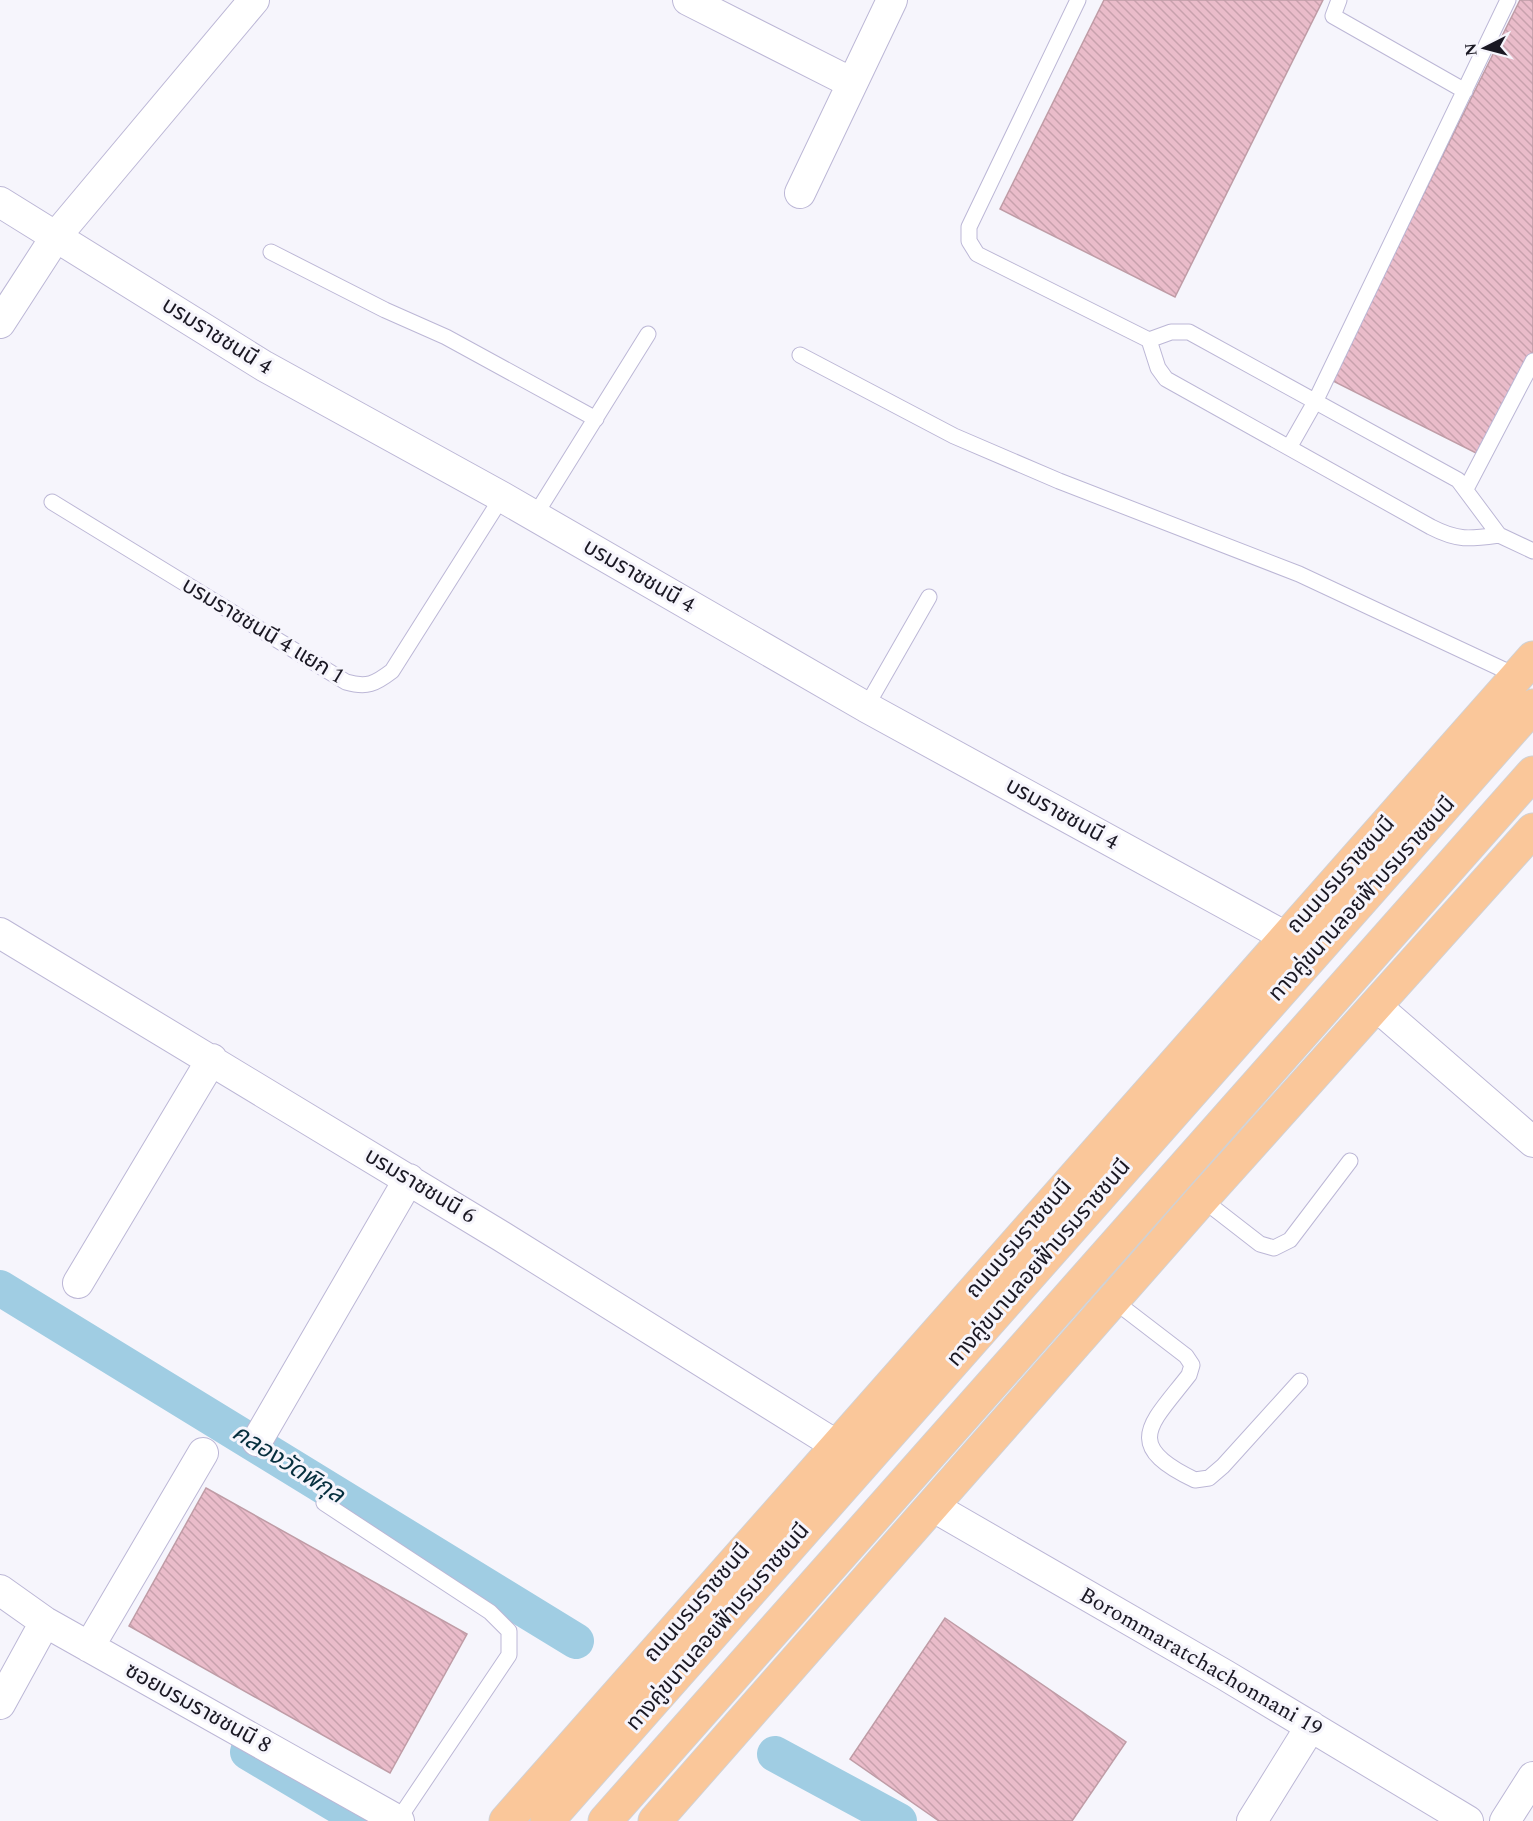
<svg xmlns="http://www.w3.org/2000/svg" width="1533" height="1821" font-family="Spectral,'Noto Sans Thai',serif">
<style>
.lines{fill:none;stroke-linecap:round;stroke-linejoin:round}
.canal{stroke:#a0cde3;stroke-width:36}
.building{fill:url(#building-back-hatch);stroke:#bf9ca6;stroke-width:1.5}
.service-casing{stroke:#bcb7d6;stroke-width:17}
.minor-casing{stroke:#bcb7d6;stroke-width:32}
.primary-casing{stroke:#d1d1d3;stroke-width:35}
.service{stroke:#fff;stroke-width:15}
.minor{stroke:#fff;stroke-width:30}
.primary{stroke:#fac79a;stroke-width:33}
.labels{text-anchor:middle;dominant-baseline:central;stroke-width:6;stroke-linejoin:round;paint-order:stroke}
.street-label{font-size:22px;fill:#1a1823;stroke:#f6f5fc}
.water-label{font-size:24px;font-style:italic;fill:#062f3e;stroke:#f6f5fc}
</style>
<defs>
<pattern id="building-back-hatch" width="6" height="6" patternUnits="userSpaceOnUse" patternTransform="scale(1.5)"><rect width="6" height="6" fill="#eabcca"/><path d="M-1 5l2 2M0 0l6 6M5-1l2 2" fill="none" stroke="#c8a1ad"/></pattern>
</defs>
<rect width="100%" height="100%" fill="#f6f5fc"/>
<g class="lines">
<path class="canal" d="M0,1288L576,1641
M248,1752L364,1821
M775,1754L899,1821"/>
</g>
<path class="building" d="M1104,0H1323L1175,297L1000,209Z
M1520,0H1533V353L1482,456L1331,380Z
M206,1488L467,1634L390,1773L129,1626Z
M945,1618L1126,1742L1072,1821H939L850,1759Z"/>
<g class="lines">
<g class="service-casing">
<path id="service" d="M1078,0L969,227V241L977,254L1149,340L1171,332H1189L1458,480L1499,535L1533,551
M1339,0L1333,16L1465,91
M271,252L385,310L446,337L596,419
M1149,340L1158,368L1166,379L1431,527C1458,541 1470,539 1499,535
M800,355L954,436L1059,481L1299,574L1517,676
M1290,446L1315,402L1508,0
M1466,489L1533,361
M52,502L346,682C367,688 375,684 392,671L502,497
M534,517L648,334
M866,707L929,597
M1202,1199L1260,1244L1274,1248L1290,1240L1350,1161
M1113,1300L1186,1356L1192,1365L1189,1375C1151,1424 1121,1445 1195,1480L1209,1478L1223,1466L1300,1381
M324,1503L490,1612L509,1631V1655L398,1820"/>
</g>
<g class="minor-casing">
<path id="minor" d="M688,0L852,83
M800,193L892,0
M0,202L264,366L502,497L866,707L1286,937
M0,323L57,235L254,0
M0,933L501,1236L836,1445
M1375,1005L1533,1142
M78,1283L212,1059
M257,1441L409,1179
M932,1506L1225,1675L1468,1821
M0,1590L45,1622L399,1821
M89,1647L203,1453
M0,1704L45,1622
M1252,1821L1311,1726
M1505,1821L1533,1777"/>
</g>
<g class="primary-casing">
<path id="primary" d="M506,1821L1533,658
M547,1821L1533,706
M605,1821L1533,773
M655,1821L1202,1199L1533,830"/>
</g>
<use href="#service" class="service"/>
<use href="#minor" class="minor"/>
<use href="#primary" class="primary"/>
</g>
<g class="labels">
<g class="street-label">
<text transform="translate(217 336) rotate(32)">บรมราชชนนี 4</text>
<text transform="translate(639 576) rotate(30)">บรมราชชนนี 4</text>
<text transform="translate(263 631) rotate(31)">บรมราชชนนี 4 แยก 1</text>
<text transform="translate(1062 814) rotate(29)">บรมราชชนนี 4</text>
<text transform="translate(1341 875) rotate(-48)">ถนนบรมราชชนนี</text>
<text transform="translate(1362 899) rotate(-48)">ทางคู่ขนานลอยฟ้าบรมราชชนนี</text>
<text transform="translate(420 1186) rotate(31)">บรมราชชนนี 6</text>
<text transform="translate(1019 1239) rotate(-49)">ถนนบรมราชชนนี</text>
<text transform="translate(1039 1263) rotate(-49)">ทางคู่ขนานลอยฟ้าบรมราชชนนี</text>
<text transform="translate(697 1603) rotate(-49)">ถนนบรมราชชนนี</text>
<text transform="translate(718 1627) rotate(-49)">ทางคู่ขนานลอยฟ้าบรมราชชนนี</text>
<text transform="translate(1201 1662) rotate(30)">Borommaratchachonnani 19</text>
<text transform="translate(198 1708) rotate(29)">ซอยบรมราชชนนี 8</text>
</g>
<g class="water-label">
<text transform="translate(288 1464) rotate(32)">คลองวัดพิกุล</text>
</g>
</g>
<g transform="translate(1485 48) rotate(264)" stroke="#f6f5fc" stroke-width="4.5" paint-order="stroke">
<path d="M0-4.5L10 22L0 15L-10 22Z" fill="#1a1823"/>
<text y="-9" font-size="16" font-weight="bold" text-anchor="middle" fill="#1a1823">N</text>
</g>
</svg>
